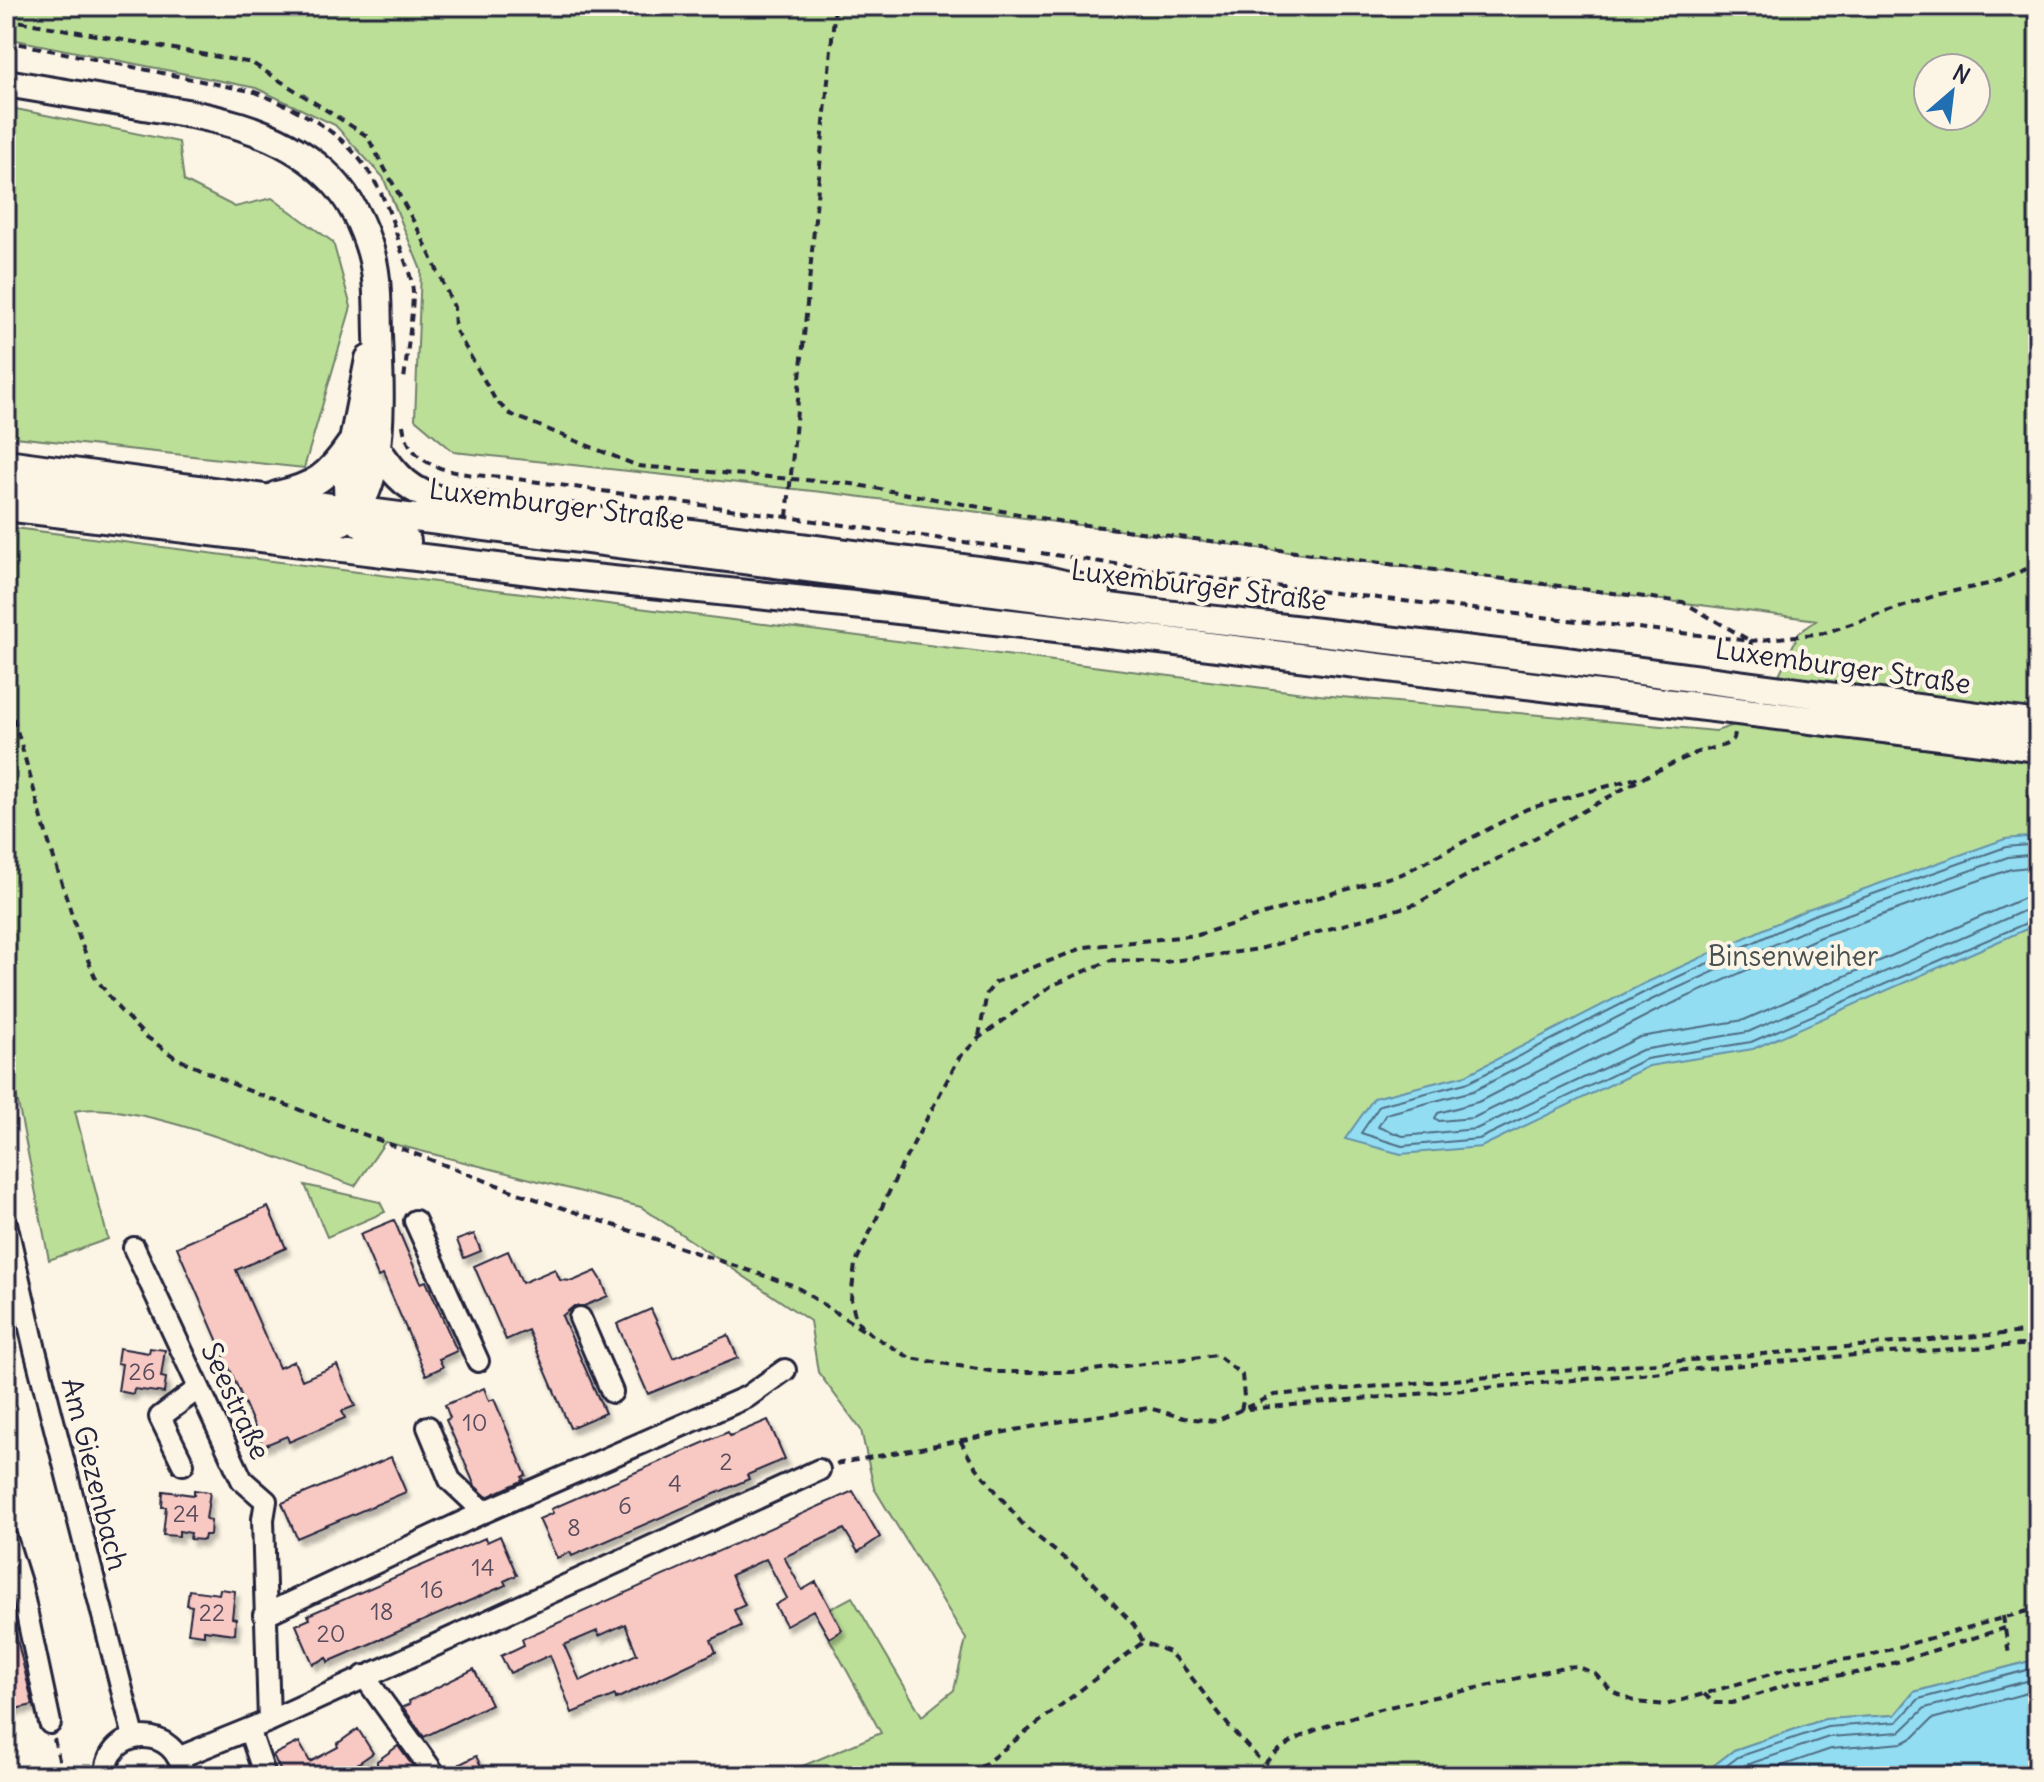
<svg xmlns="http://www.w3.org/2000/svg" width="2044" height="1782" font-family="Delius,sans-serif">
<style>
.green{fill:#bcdf98;stroke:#6f806a;stroke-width:2;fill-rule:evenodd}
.water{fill:#92ddf2;stroke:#6592a9;stroke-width:2}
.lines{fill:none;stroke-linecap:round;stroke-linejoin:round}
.shore{stroke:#4f6d84;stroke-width:2}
.building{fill:#f8c8c3;stroke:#22223b;stroke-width:2;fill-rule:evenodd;filter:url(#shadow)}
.minor-casing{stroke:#22223b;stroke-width:26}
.major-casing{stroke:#22223b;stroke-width:32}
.path{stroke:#22223b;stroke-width:4;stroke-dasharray:8 6;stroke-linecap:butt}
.minor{stroke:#fcf5e5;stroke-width:20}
.major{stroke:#fcf5e5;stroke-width:26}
.labels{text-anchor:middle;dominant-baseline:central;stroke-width:8;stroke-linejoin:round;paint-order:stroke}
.number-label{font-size:24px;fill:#584c5d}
.street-label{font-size:28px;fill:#22223b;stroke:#fcf5e5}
.park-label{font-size:28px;fill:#485152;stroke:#fcf5e5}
</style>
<defs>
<filter id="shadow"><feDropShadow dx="3.5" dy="6" stdDeviation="2" flood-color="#0004"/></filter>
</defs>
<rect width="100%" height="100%" fill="#fcf5e5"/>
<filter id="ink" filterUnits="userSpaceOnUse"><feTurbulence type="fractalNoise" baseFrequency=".0125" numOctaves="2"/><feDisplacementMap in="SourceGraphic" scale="16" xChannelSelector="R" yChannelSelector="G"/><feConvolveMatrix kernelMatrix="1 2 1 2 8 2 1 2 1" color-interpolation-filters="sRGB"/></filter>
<g filter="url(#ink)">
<path class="green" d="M6,6H2038V1659L1914,1692L1895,1715L1825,1719L1734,1750L1700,1776H779L881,1733L817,1616L852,1597L922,1716L954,1690L966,1639L874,1488L861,1430L818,1372L810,1321L641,1207L385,1142L355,1186C293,1165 132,1097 75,1111L108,1239L49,1260L6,1042V527L1319,695L1716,731L1735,725L1776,681L1799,633L1817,620L831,493L454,452L415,419L421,270L383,177L335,125L256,88L6,38ZM1928,68H1976V116H1928Z
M6,107L179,142L184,181L235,207L272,198L333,242L351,307L304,468L6,436Z
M305,1185L380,1202L385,1212L327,1237Z"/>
<path class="water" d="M2038,836V924L1753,1049L1649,1066L1481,1147L1401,1154L1345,1139L1374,1098L1466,1075L1643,984L1808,909L2005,839Z
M2038,1659V1776H1700L1734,1750L1825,1719L1895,1715L1914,1692Z"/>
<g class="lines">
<path class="shore" d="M2038,844L2006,847L1811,916L1647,991L1469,1082L1380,1105L1361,1133L1402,1146L1479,1139L1646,1059L1751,1042L2038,918
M2038,854L2008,857L1815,926L1651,1000L1473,1091L1386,1114L1378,1127L1403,1136L1476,1129L1642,1050L1748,1032L2028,909L2038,908
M2038,866L2011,869L1820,937L1656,1011L1478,1102L1438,1113L1435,1118L1439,1121L1473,1118L1640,1037L1744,1020L2024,898L2038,896
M1713,1776L1738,1757L1827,1727L1897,1722L1919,1699L2038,1667
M1730,1776L1743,1766L1829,1737L1900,1732L1925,1708L2038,1678
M1752,1776L1831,1749L1903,1743L1914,1737L1932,1719L2038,1690"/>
</g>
<path class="building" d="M268,1207L286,1248L236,1270L279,1368L294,1361L302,1380L337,1365L355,1406L342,1411L345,1418L289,1442L287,1436L263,1446L177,1247Z
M394,1220L421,1283L426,1281L457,1351L439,1359L443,1367L426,1375L383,1275L378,1277L360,1234Z
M474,1234L481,1251L464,1258L457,1240Z
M508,1251L522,1283L555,1269L560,1280L573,1281L596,1271L601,1279L608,1296L584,1306H574L562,1316L605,1413L570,1428L528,1330L506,1340L474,1266Z
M651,1309L673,1358L728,1335L738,1358L648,1394L617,1324Z
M119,1348L149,1353L150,1348L165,1350L161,1377L166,1378L164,1393L134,1389L133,1394L118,1391L122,1364L117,1363Z
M484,1388L489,1401L494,1399L526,1475L522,1477L524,1480L487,1497L475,1486L446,1420L450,1418L445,1405Z
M768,1420L785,1459L747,1475L749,1479L572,1556L570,1552L557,1558L539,1519L553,1513L551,1509L728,1432L730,1436Z
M391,1457L406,1492L297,1538L282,1503Z
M194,1490L210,1492L206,1519L211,1520L210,1535H205L204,1540L190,1539L191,1533L179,1531V1536L163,1535L166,1507H162L163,1491L194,1495Z
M853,1491L880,1537L858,1552L844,1529L784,1557L802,1590L816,1582L842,1630L829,1638L813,1610L786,1625L775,1605L787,1598L766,1559L731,1575L745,1605L734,1610L741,1626L711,1640L716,1652L616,1699L615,1695L572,1713L550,1655L510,1673L501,1656L524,1645L522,1639ZM625,1624L637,1654L580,1681L564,1645L597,1631L599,1636Z
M500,1536L517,1575L504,1581L506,1585L328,1662L327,1658L313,1664L296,1625L310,1619L308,1615L485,1538L487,1542Z
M220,1589L235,1591L232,1618L236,1619L235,1634L204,1630V1635L188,1633L192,1606L187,1605L189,1590L219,1594Z
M13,1623L33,1705L6,1711V1624Z
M474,1669L491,1704L424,1737L403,1707L410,1704L409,1701Z
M358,1729L373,1753L340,1776H283L273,1755L299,1742L310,1762L338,1747L337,1744Z
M398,1746L420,1776H383L377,1767V1761Z
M476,1756L486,1776H466L460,1764Z"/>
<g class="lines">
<g class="minor-casing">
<path id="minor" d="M415,1221L478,1361
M6,1223L35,1350L134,1737
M134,1248L242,1480L266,1501L263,1519L269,1721
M580,1318L612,1392
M428,1427L450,1480L484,1512
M183,1464L160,1417L199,1388
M6,1538L21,1586L50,1723
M264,1615L484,1512L747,1397L785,1370
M364,1676L436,1776
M249,1729L265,1776
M180,1757L269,1721L819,1470
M106,1776C106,1725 179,1723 183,1776"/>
</g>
<g class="major-casing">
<path id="major" d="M6,83C48,90 90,97 132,104C200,115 271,124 324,172C345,191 359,216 368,243C379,274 377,302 378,334C379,379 393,525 322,526L6,485
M369,359L348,467C342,516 359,534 407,541
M377,448C395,476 412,494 445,501L1039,578L1097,592
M6,463L353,510L1149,612L1558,660L2038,724
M277,495C315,486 328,477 350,445
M6,507L554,574L863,606L1169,641L2038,748"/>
</g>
<path class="path" d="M6,19L252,63L367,136L421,235L454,307L455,329L496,401L510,414L638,466L852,484L1063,522L1683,602L1749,640
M6,41L255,92C338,125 376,157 400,246C404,260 413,278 413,294C412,322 407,352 404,380
M403,425C409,473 465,475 503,477L1028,551
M787,517L835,6
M1041,553L1222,580L1751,641L1824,633L1940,594L1993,583L2038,564
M1748,662L1751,641
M6,691L48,840L80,940L95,977L118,1008L144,1035L176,1058L242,1088L518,1193L795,1286L863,1330
M979,1036L987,993L996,982L1085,947L1198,935L1316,898L1402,874L1527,809L1640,777
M1248,1409L1855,1355L2038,1344
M1241,1410L1244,1397L1242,1375L1217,1355L1076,1372H996L910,1358L872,1335L856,1320L851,1299L855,1264L900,1169L959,1058L979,1038L1051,986L1111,960L1165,962L1259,949L1416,904L1650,774L1698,752L1725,745L1734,738L1735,733
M960,1440L972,1462L1025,1527L1089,1578L1134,1625L1143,1642L1169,1652L1185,1669L1232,1730L1263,1763
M836,1464L1068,1420L1149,1408L1184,1418L1216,1421L1274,1395L2038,1331
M2003,1616L2009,1655
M1704,1694L1714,1703H1732L1796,1682L1868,1671L2005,1628
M54,1739L63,1776
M969,1776L1143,1642
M1257,1776C1281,1722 1414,1702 1468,1690C1500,1683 1532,1674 1564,1667L1577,1666L1595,1674L1613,1692L1636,1702L1666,1705L1798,1666L1863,1657L2038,1608"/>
<use href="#minor" class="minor"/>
<use href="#major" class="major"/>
</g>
</g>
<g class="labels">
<g class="number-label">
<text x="142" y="1371">26</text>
<text x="475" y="1422">10</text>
<text x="726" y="1461">2</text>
<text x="675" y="1483">4</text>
<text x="625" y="1505">6</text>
<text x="186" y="1513">24</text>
<text x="574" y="1527">8</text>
<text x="483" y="1567">14</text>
<text x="432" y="1589">16</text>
<text x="382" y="1611">18</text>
<text x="212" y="1612">22</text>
<text x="331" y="1633">20</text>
</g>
<g class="street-label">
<text transform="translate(557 504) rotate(7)">Luxemburger Straße</text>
<text transform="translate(1199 585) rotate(7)">Luxemburger Straße</text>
<text transform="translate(1843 666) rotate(8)">Luxemburger Straße</text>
<text transform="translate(236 1401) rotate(65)">Seestraße</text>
<text transform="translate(95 1474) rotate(76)">Am Giezenbach</text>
</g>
<g class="park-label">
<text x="1793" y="956">Binsenweiher</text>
</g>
</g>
<rect width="2044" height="1782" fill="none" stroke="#fcf5e5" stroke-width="32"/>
<rect x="16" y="16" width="2012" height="1750" fill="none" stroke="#22223b" stroke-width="3" filter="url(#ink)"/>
<g transform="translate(1952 92) rotate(28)"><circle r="38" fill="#fcf5e5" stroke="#a5a1a1" stroke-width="2"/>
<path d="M0-6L14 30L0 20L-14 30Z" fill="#1f6fb2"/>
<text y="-12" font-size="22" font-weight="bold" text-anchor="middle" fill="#22223b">N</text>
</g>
</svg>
